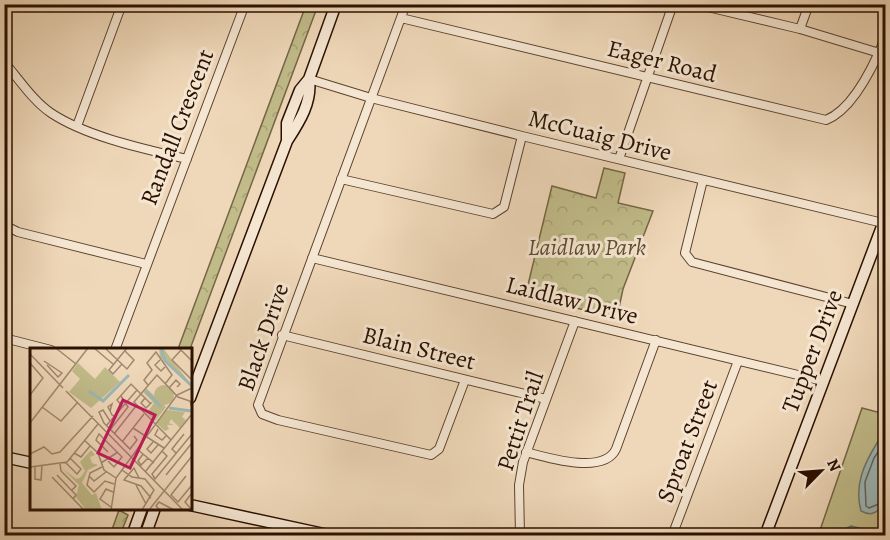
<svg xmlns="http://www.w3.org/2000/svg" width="890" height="540" font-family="Alegreya,serif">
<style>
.grass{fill:#c1bc8a;stroke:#766645;stroke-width:1.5}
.forest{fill:url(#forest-crowns);stroke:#766645;stroke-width:1.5}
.water{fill:#9cb8b7;stroke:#6f756e;stroke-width:1.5}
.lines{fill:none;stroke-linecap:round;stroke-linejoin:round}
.shore{stroke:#64645c;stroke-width:1.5}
.street-casing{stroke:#5c422e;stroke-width:10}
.secondary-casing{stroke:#2b1000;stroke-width:13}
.street{stroke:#f5e6d2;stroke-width:8}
.secondary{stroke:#f5e6d2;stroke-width:10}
.labels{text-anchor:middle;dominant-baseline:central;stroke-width:6;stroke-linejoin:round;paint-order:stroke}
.street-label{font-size:24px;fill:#2b1000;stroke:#f5e6d2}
.park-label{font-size:24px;font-style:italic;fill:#604c30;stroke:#f5e6d2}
.inset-river{fill:none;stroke:#9cb8b7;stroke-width:3}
.inset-road{fill:none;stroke:#a1886f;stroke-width:1.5}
.view{fill:#c2185b;fill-opacity:0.15;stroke:#c2185b;stroke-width:3}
.inset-edge{fill:none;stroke:#2b1000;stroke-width:3}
</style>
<defs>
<pattern id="forest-crowns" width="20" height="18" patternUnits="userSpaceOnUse" patternTransform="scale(1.5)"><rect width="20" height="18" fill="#c1bc8a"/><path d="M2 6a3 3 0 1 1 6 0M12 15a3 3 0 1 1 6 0" fill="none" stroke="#a6a175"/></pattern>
</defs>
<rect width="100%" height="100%" fill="#efd8b9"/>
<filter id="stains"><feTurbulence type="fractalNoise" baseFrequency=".00333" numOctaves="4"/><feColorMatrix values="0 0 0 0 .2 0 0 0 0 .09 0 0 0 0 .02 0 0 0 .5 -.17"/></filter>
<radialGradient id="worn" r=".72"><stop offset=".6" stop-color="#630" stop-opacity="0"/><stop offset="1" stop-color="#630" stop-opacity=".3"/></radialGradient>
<path class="grass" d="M862,408L885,414V535L818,536Z"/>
<path class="forest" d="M306,5H318L190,349H178Z
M604,168L625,173L618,203L653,211L623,289L617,317L525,297L552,186L596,198Z
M119,510L128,515L120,535H110Z"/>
<path class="water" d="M885,422V506C875,512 873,517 861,511C854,485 864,464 877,443C880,439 879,430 880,424Z
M851,526L863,529L870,535H833Z"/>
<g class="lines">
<path class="shore" d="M886,428L884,443L874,458L865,482L866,506L869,508L886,501"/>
<g class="street-casing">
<path id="street" d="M406,4L258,405L262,414L278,420L431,455L439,449L465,380
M695,4L800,29L886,55
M401,18L826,120C854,109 875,63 886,36
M800,29L809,4
M4,62C19,79 33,101 51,113C87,137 145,149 187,159
M309,79L371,98L522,136L883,223
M77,126L122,4
M619,159L673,4
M341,179L493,214L504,207L522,136
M703,180L685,253L692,262L853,304
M4,225L18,232L146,264
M312,258L823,381
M282,335L546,399
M4,338L51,350
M115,350L245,4
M526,452C548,458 604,475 616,449L656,340
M520,536L519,485L523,462L575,321
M672,536L738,361"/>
</g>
<g class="secondary-casing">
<path id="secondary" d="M287,140V123L300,90L309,79L336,4
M190,398L287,141C300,121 312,102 309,79
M4,457L32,463
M190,505L333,536
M132,536L142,508
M145,536L155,508
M765,536L886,216"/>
</g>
<use href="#street" class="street"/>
<use href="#secondary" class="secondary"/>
</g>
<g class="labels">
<g class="street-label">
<text transform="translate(662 61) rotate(14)">Eager Road</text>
<text transform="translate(177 127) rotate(-69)">Randall Crescent</text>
<text transform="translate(600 135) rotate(14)">McCuaig Drive</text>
<text transform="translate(572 300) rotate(14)">Laidlaw Drive</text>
<text transform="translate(263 337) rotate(-71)">Black Drive</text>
<text transform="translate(419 348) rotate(14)">Blain Street</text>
<text transform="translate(812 351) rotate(-69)">Tupper Drive</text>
<text transform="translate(520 421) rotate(-72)">Pettit Trail</text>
<text transform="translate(687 441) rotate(-69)">Sproat Street</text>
</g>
<g class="park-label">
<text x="587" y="247">Laidlaw Park</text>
</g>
</g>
<g transform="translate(30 348)">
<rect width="162" height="162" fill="#efd8b9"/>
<path d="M129,0H133L162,38L130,9ZM116,40L136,59L125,73L117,65L124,55L113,44Z" fill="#c1bc8a"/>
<path d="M48,15L65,31L75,19L90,34L61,60L39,44L50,31L42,23ZM124 47a10 10 0 1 1 20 0a10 10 0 1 1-20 0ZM137,62L155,64L152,69L156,72L150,80L141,71L139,75L144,77H137L139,81L135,83L126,75ZM61,102L65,107L60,109L62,115L68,117L58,122L52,135L62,147L66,145L72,162H56L46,149L49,137L33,121L46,131L50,130L55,123L50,114Z" fill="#c1bc8a"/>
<path class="inset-river" d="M131,0L135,13L162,38M59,43L73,53L99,27M116,43L131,59M139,60L161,63"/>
<path class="inset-road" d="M64,0L83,16M75,0L97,21L104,12L95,3M149,0L162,13M27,1L46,16M151,2L142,12L162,32M0,6L33,40M130,12L125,17L131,23L135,19M14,13L32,25L28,29L17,17M0,15L13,30L0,47M92,16L83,26L79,22L97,0M118,37L114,32L122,22L117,15L126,4L142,27L135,36M139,40L146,32L150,36L147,39M36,43L105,113M92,58L87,52L101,36L120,55H121L116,60L111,55L115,50M12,59L31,73L48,54M80,63L82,56L78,59L82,67L84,68M80,73L73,62L69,64L74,75L100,101L107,92L104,88M0,75L58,0M76,78L107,42M103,80L134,100M128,81L125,87L132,92L136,88M80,82L98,59L91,48M84,86L106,58M54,92L68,105L74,122L86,130M141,92L104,54L127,27L148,49L160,53L162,60M92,94L114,66M123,94L117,101L121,105L128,97M108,102L124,115M132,103L137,108L122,126L125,131L162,86M78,104L66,92L69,86L92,109L84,119L78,113M44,105L51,109L60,98M146,105L142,101L154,86M0,106L14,99L22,106L30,104L63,68M113,106L108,113L111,117L118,110M102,110L153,162M35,114L47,126L51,121L40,110M71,115L88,104M30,116L31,123L46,138L42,142M5,118V131L11,132L12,117M0,119L37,114L68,76M72,119L60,125L57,137L64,144L75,133L84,136M92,122L102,129L115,131L124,142L112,162M115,124L162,66M27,127L46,147L43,151M136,127L162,95M59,128L64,133L76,124M156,128L141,147L148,154L162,137M22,129L54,162M109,130L104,120L94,132L111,138L121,150M106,137L116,156M162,145L155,154L162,162M81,159L70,151L76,141L83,144M81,162L86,130L147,47L162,40M119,162L162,108M130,162L126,158L129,154L144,162"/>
<path class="view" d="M93,52L125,67L100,120L68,105Z"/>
<rect width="162" height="162" class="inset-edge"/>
</g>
<rect width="890" height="540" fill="none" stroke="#efd8b9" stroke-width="24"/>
<rect x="6" y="6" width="878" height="528" fill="none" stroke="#2b1000" stroke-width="3"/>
<rect x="12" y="12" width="866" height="516" fill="none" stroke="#2b1000" stroke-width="1.5"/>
<g transform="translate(821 471) rotate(65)" stroke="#f5e6d2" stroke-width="4.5" paint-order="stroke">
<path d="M0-4.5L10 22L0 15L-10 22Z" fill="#2b1000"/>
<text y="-9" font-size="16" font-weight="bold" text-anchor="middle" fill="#2b1000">N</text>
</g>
<rect width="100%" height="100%" filter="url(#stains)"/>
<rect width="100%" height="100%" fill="url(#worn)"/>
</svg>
